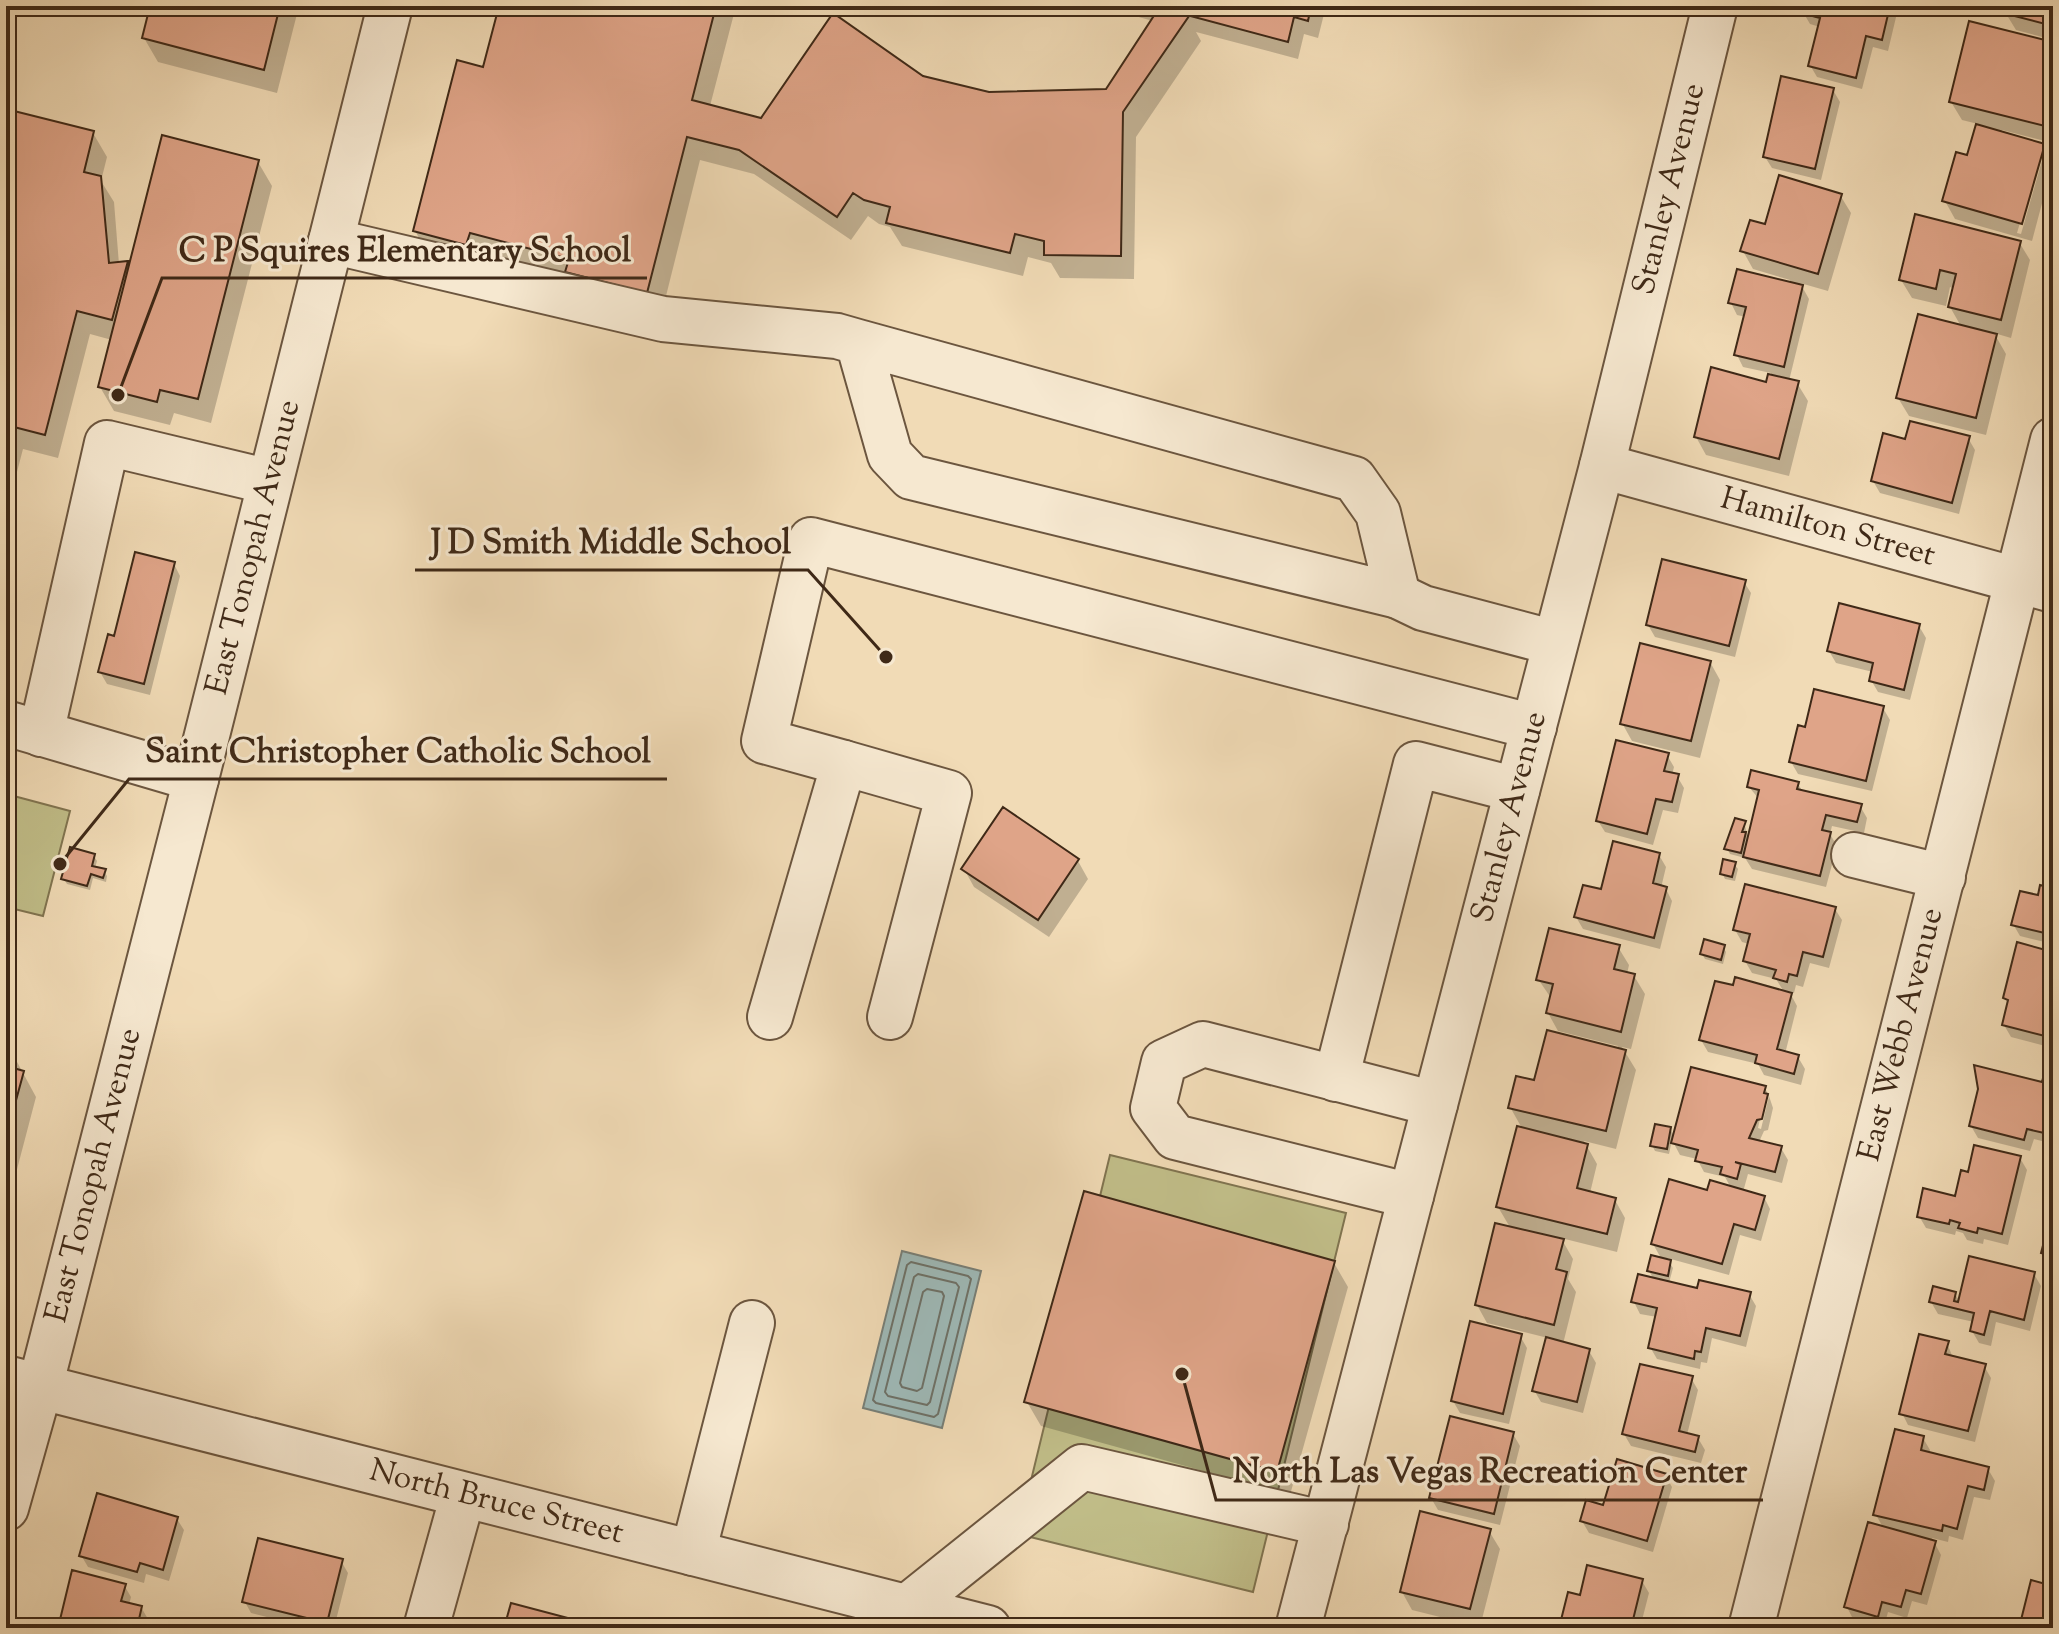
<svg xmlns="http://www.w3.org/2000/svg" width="2059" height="1634" font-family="'Sorts Mill Goudy',serif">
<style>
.green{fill:#c1be89;stroke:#807450;stroke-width:2}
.water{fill:#9eb9b7;stroke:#787f77;stroke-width:2}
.shadow{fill:#0003;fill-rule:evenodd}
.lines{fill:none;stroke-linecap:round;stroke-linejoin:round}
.shore{stroke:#6e7167;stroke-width:2}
.building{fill:#dfa488;stroke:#3f2917;stroke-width:2}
.minor-casing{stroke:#6c563f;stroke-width:48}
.minor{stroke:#f6e8d0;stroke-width:44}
.labels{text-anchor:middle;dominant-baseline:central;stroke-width:6;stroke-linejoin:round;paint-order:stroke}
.street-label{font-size:32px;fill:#3f2917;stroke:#f6e8d0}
.leader{fill:none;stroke:#3f2917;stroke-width:3}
.callout-dot{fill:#3f2917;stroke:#f6e8d0;stroke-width:3}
.callout-label{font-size:34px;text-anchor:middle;font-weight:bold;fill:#3f2917;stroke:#f6e8d0;stroke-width:6;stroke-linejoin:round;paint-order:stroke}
</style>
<rect width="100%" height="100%" fill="#f1dbb6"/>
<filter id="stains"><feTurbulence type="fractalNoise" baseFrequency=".0025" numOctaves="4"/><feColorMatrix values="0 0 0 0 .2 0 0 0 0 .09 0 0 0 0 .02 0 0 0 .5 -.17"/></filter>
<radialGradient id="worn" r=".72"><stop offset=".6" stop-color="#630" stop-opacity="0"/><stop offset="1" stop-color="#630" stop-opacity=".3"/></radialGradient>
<path class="green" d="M10,795L70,811L43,916L6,907V797Z
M1110,1155L1346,1213L1253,1592L1018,1534Z"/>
<path class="water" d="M902,1251L981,1271L942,1428L863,1408Z"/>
<path class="shadow" d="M152,6H299L277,93L158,62L144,38Z
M501,6H736L710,106L761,120L922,78L989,94L1107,91L1153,21L1135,16L1129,6H1326L1318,38L1304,34L1298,59L1196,32L1201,41L1136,137L1134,279L1060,278L1051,263L1028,257L1023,276L902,246L890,227L879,224L868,216L851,240L754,174L700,160L661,316L429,255L415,231L485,69Z
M1805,6H1893L1897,13L1888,51L1873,47L1862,89L1817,77L1810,65L1820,27L1810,24L1803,12Z
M2007,6H2053V40L2016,30L2005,12Z
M2053,44V143L2002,130L2001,134L2043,146L2053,162L2032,241L1955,219L1945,201L1969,158L1978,124L1962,120L1951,102ZM2039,157H2043L2021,234L2017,233Z
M1833,90L1840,102L1821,180L1772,168L1765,157Z
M6,111L93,133L107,157L101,181L114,202L119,264L127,263L130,269L258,162L272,186L211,423L174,413L170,425L114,411L100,387L112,340L90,334L58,458L23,449L6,514Z
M1840,195L1851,213L1828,291L1800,283L1809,299L1789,381L1797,383L1808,401L1789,476L1706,455L1696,437L1768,384L1771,373L1743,367L1737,355L1746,317L1737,315L1731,303L1789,284L1790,280L1753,269L1743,251L1766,227Z
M2019,242L2030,260L2011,338L1994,333L2006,354L1986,435L1909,416L1898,398L1962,328L1950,307L1955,289L1950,287L1946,306L1912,298L1901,280Z
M1968,438L1975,450L1959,514L1880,493L1873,481Z
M174,564L180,576L150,695L107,684L100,672Z
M1744,582L1751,593L1735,657L1655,637L1648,625Z
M1919,626L1926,638L1910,700L1878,692L1871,680L1873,672L1836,663L1829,651Z
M1710,662L1720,680L1700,758L1632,741L1622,723Z
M1883,708L1890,720L1872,791L1798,774L1791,762L1806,729Z
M1667,755L1674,767L1672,775L1677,776L1684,788L1678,813L1663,810L1653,845L1605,832L1598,821Z
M1798,784L1803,792L1860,806L1867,818L1864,833L1832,826L1830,834L1837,846L1826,887L1752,869L1745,858L1730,854L1727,848L1744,822L1749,841L1759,799L1749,787Z
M1003,810L1078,861L1088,879L1049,937L974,887L964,869Z
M1659,855L1666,867L1661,888L1666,889L1672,901L1660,949L1583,929L1576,917L1602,891Z
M94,856L97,861L95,868L104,871L107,876L106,882L93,878L90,890L67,884L64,879Z
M2053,856V944L2020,936L2013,924L2046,888Z
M1734,864L1738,869L1735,881L1725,879L1722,873Z
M1835,909L1842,920L1829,968L1810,963L1803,987L1796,985L1794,993L1789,991L1797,1006L1785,1054L1798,1057L1805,1069L1801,1085L1764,1075L1758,1064L1708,1052L1701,1040L1784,992L1776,979L1752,973L1745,961L1749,944L1742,942L1735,930Z
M1618,947L1629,965L1627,974L1634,976L1645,994L1631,1049L1622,1047L1636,1070L1616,1149L1584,1141L1597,1164L1590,1193L1615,1200L1625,1218L1617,1252L1561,1238L1573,1259L1568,1279L1576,1292L1563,1344L1589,1351L1596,1363L1583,1413L1541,1402L1534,1390L1548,1338L1487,1323L1477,1305L1511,1229L1498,1207L1523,1130L1510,1107L1536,1083L1617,1050L1618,1046L1558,1031L1548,1013L1551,998L1538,979Z
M1723,947L1726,952L1723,964L1705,959L1702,954Z
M2053,954V1048L2011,1037L2004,1025L2009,1005L2005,998Z
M6,1046L9,1047L36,1097L15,1177L6,1175Z
M2053,1062V1144L2034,1139L2030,1151L1978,1138L1971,1126L2044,1084Z
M1765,1088L1769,1096H1765L1758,1128L1761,1129L1769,1096L1773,1108L1768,1130L1764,1131L1759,1142L1781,1148L1788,1160L1782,1183L1748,1174L1743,1192L1764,1197L1770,1209L1761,1241L1740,1235L1729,1275L1667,1258L1673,1268L1669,1283L1699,1290L1749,1294L1756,1306L1746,1347L1712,1338L1707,1363L1701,1362L1700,1369L1657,1359L1650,1347L1657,1317L1640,1314L1634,1302L1654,1280L1649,1271L1662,1260L1653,1244L1709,1192L1731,1188L1725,1177L1704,1172L1697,1159L1680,1155L1672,1140L1669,1154L1655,1151L1652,1145L1670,1129L1675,1137Z
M2020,1158L2027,1170L2008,1245L1984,1239L1983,1244L1967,1240L1963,1233L1956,1231L1955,1235L1926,1228L1919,1216L1957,1198L1969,1174Z
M1334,1263L1348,1287L1290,1495L1041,1426L1027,1402Z
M2034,1274L2041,1286L2030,1331L1996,1322L1991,1346L1979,1343L1972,1331L1974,1322L1938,1314L1931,1302L1955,1294L1960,1302Z
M1520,1336L1527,1348L1509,1424L1460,1413L1453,1401Z
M1947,1343L1953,1358L1984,1366L1991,1378L1975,1442L1908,1425L1902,1413Z
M1691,1378L1698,1390L1687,1435L1698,1438L1705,1450L1701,1463L1631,1446L1624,1434Z
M1513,1434L1520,1446L1500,1525L1438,1510L1431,1498Z
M1923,1438L1930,1450L1929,1454L1988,1469L1995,1481L1990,1500L1974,1497L1963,1540L1949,1536L1948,1542L1932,1538L1941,1555L1927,1605L1912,1601L1907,1618L1888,1612L1884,1627L1853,1619L1847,1607L1884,1529L1876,1515Z
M1665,1475L1672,1487L1653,1552L1589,1533L1582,1521Z
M177,1519L184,1530L169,1581L146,1574L144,1583L88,1567L81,1555Z
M1489,1531L1500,1549L1480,1627L1412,1610L1402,1592Z
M341,1561L348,1573L334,1628H310L251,1613L245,1602Z
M1642,1581L1649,1593L1640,1628H1561L1581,1597Z
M124,1585L131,1597L129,1605L141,1607L148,1619L146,1628H60Z"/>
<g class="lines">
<path class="shore" d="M911,1262L968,1276L971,1279L938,1414L934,1417L876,1403L873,1400L907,1265Z
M918,1274L956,1283L959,1287L930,1402L927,1405L888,1396L885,1392L914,1277Z
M927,1289L942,1292L944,1296L922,1388L917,1391L902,1387L900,1383L923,1292Z"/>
</g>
<path class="building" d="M150,6H280L264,70L142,38Z
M499,6H716L692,100L761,118L833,13L923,76L989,92L1106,89L1159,8L1189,16L1123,112L1121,256L1044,255V241L1015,234L1010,253L886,223L890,207L864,200L853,193L837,217L739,150L687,137L647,293L565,272L569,259L470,233L466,245L413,231L457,60L483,67Z
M1153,6H1311L1308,21L1294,17L1288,42Z
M1803,6H1890L1882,40L1866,36L1856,78L1808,66L1820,18L1801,13Z
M2005,6H2053V26L2003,13Z
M1969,21L2053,42V128L1949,102Z
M1781,76L1834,88L1815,169L1763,157Z
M6,109L94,131L84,172L101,176L109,263L128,261L112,320L77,311L45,435L10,426L6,440Z
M1976,124L2045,144L2022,224L1942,201L1956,152L1967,155Z
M162,135L259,160L198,399L160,390L157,402L98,387Z
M1779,175L1842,194L1818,274L1740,251L1750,220L1765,224Z
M1915,214L2021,241L2001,320L1948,307L1956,274L1940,270L1936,289L1899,280Z
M1737,269L1803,285L1784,367L1734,355L1746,307L1728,303Z
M1918,314L1997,334L1976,418L1896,398Z
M1711,367L1766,382L1768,374L1799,381L1779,459L1694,437Z
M1910,421L1970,436L1952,503L1871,481L1883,433L1905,439Z
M135,552L175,562L144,684L98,672L108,634L114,636Z
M1662,559L1746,580L1729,646L1646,625Z
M1839,603L1920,624L1904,690L1869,681L1873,663L1827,651Z
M1640,643L1711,661L1691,741L1620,724Z
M1814,689L1884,706L1866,781L1789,762L1798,725L1805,727Z
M1616,740L1669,753L1664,771L1679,774L1672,802L1656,799L1647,834L1596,821Z
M2053,762V786L2047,784Z
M1751,770L1799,782L1797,789L1862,804L1857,822L1826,815L1822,830L1831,832L1820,876L1743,857L1759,790L1747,787Z
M1003,807L1079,859L1038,920L961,869Z
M1735,818L1746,821L1742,832H1746L1741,853L1724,849Z
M1613,841L1660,853L1653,883L1667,887L1654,938L1574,917L1583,885L1601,889Z
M70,847L95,854L92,866L106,869L103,878L91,874L87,886L61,879Z
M2053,849V935L2011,925L2020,891L2038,895L2040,885L2044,886Z
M1723,859L1736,862L1732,877L1720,874Z
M1745,884L1836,907L1823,957L1803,952L1797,976L1789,974L1787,982L1773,978L1776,970L1743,961L1750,934L1733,930Z
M1549,928L1620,945L1614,969L1635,974L1621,1032L1546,1013L1553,984L1536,980Z
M1704,939L1725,945L1721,960L1700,954Z
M2017,942L2053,952V1023L2049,1037L2002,1025L2008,1000L2003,998Z
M1735,977L1792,993L1777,1049L1799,1055L1794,1074L1755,1063L1757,1055L1699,1040L1715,981L1733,985Z
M1547,1030L1626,1050L1606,1131L1508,1108L1516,1076L1534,1080Z
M2048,1059L2053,1060V1135L2027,1129L2024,1140L1969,1126L1978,1089L1974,1065L2042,1082Z
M6,1066L24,1071L6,1137Z
M1691,1067L1766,1086L1764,1093L1768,1094L1762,1119L1757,1120L1749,1138L1782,1146L1775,1172L1735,1162L1741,1164L1737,1179L1720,1174L1722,1167L1695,1161L1698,1150L1671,1143Z
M1655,1124L1671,1127L1667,1149L1650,1146Z
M1517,1126L1588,1144L1577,1188L1616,1198L1607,1234L1496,1207Z
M1974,1145L2021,1156L2002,1234L1978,1228L1977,1233L1958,1228L1960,1223L1950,1220L1949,1224L1917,1217L1923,1188L1955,1196L1961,1170L1968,1172Z
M1669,1179L1707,1190L1710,1180L1765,1196L1755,1230L1734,1224L1722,1264L1651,1244Z
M1084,1191L1335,1261L1277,1472L1024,1402Z
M1495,1223L1564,1239L1556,1269L1567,1272L1554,1325L1475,1305Z
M2046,1234L2053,1236V1256L2041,1253Z
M1651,1255L1671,1260L1668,1276L1647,1271Z
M1969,1256L2035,1272L2024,1320L1990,1311L1984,1335L1970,1331L1974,1313L1929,1302L1933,1286L1956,1292L1954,1301L1958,1302Z
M1638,1274L1697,1288L1699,1280L1751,1292L1740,1336L1706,1328L1701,1352L1695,1351L1694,1359L1648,1348L1657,1308L1631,1302Z
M1470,1321L1522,1334L1503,1414L1451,1401Z
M1919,1334L1949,1341L1945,1354L1986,1364L1968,1431L1899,1414Z
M1546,1337L1590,1349L1577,1402L1532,1391Z
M1640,1364L1693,1376L1679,1431L1699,1436L1695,1452L1622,1434Z
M1450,1416L1514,1432L1494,1514L1429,1498Z
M1895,1429L1924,1436L1921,1450L1989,1467L1984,1490L1968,1486L1957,1529L1943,1525L1942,1531L1873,1515Z
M1617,1459L1667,1474L1647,1541L1580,1521L1586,1500L1603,1505Z
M97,1493L178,1517L163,1570L140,1563L137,1572L79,1556Z
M1420,1511L1491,1529L1470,1609L1400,1592Z
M1868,1522L1936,1541L1921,1594L1906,1590L1901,1607L1882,1602L1878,1617L1844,1607Z
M258,1538L343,1559L327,1623L242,1602Z
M1587,1565L1643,1579L1631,1628H1559L1568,1592L1580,1595Z
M72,1570L126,1584L121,1601L142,1606L137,1628H58Z
M2031,1580L2053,1586V1628H2019Z
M511,1603L602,1627V1628H504Z
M270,1620L298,1628H268Z"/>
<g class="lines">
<g class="minor-casing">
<g id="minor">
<path d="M331,241L663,319L837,336L858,342L1354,479L1378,513L1398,596L911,477L890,455L858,342"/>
<path id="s1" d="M1602,466L2053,590"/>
<path d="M1398,596L1423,608L1555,643"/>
<path d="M6,723L196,779"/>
<path d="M41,734L107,443L270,482"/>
<path d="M844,763L949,793L890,1017"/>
<path d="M1854,855L1943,877"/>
<path d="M770,1017L844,763L764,741L811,540L1534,727"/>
<path d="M1336,1079L1416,764L1517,790"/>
<path d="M1411,1196L1175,1137L1153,1108L1164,1062L1203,1044L1435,1104"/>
<path id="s2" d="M6,1378L988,1628"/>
<path id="s3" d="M6,1508L40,1387L196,779L390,6"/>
<path d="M693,1553L752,1323"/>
<path d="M907,1607L1082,1467L1326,1524"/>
<path d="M426,1628L463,1495"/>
<path id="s4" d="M1298,1628L1602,466L1715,6"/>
<path id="s5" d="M1751,1628L2053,440"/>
</g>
</g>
<use href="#minor" class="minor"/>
</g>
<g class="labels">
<g class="street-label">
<text stroke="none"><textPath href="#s4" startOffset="1486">Stanley Avenue</textPath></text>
<text stroke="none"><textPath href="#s1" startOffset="234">Hamilton Street</textPath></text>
<text stroke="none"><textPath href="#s3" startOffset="992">East Tonopah Avenue</textPath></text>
<text stroke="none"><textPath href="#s4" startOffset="838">Stanley Avenue</textPath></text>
<text stroke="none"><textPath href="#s5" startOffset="612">East Webb Avenue</textPath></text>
<text stroke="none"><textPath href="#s3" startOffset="344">East Tonopah Avenue</textPath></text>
<text stroke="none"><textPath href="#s2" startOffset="506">North Bruce Street</textPath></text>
</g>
</g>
<path class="leader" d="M118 395L162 278H647M886 657L808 570H415M60 864L129 779H667M1182 1374L1216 1500H1763"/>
<g class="callout-dot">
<circle cx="118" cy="395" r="8"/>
<circle cx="886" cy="657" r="8"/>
<circle cx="60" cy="864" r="8"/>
<circle cx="1182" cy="1374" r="8"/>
</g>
<g class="callout-label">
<text x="405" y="261">C P Squires Elementary School</text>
<text x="611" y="553">J D Smith Middle School</text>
<text x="398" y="762">Saint Christopher Catholic School</text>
<text x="1490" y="1482">North Las Vegas Recreation Center</text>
</g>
<rect width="2059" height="1634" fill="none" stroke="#f1dbb6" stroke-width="32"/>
<rect x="8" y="8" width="2043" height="1618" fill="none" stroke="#3f2917" stroke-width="4"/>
<rect x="16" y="16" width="2027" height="1602" fill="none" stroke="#3f2917" stroke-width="2"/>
<rect width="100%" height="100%" filter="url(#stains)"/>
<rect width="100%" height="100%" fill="url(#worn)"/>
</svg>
